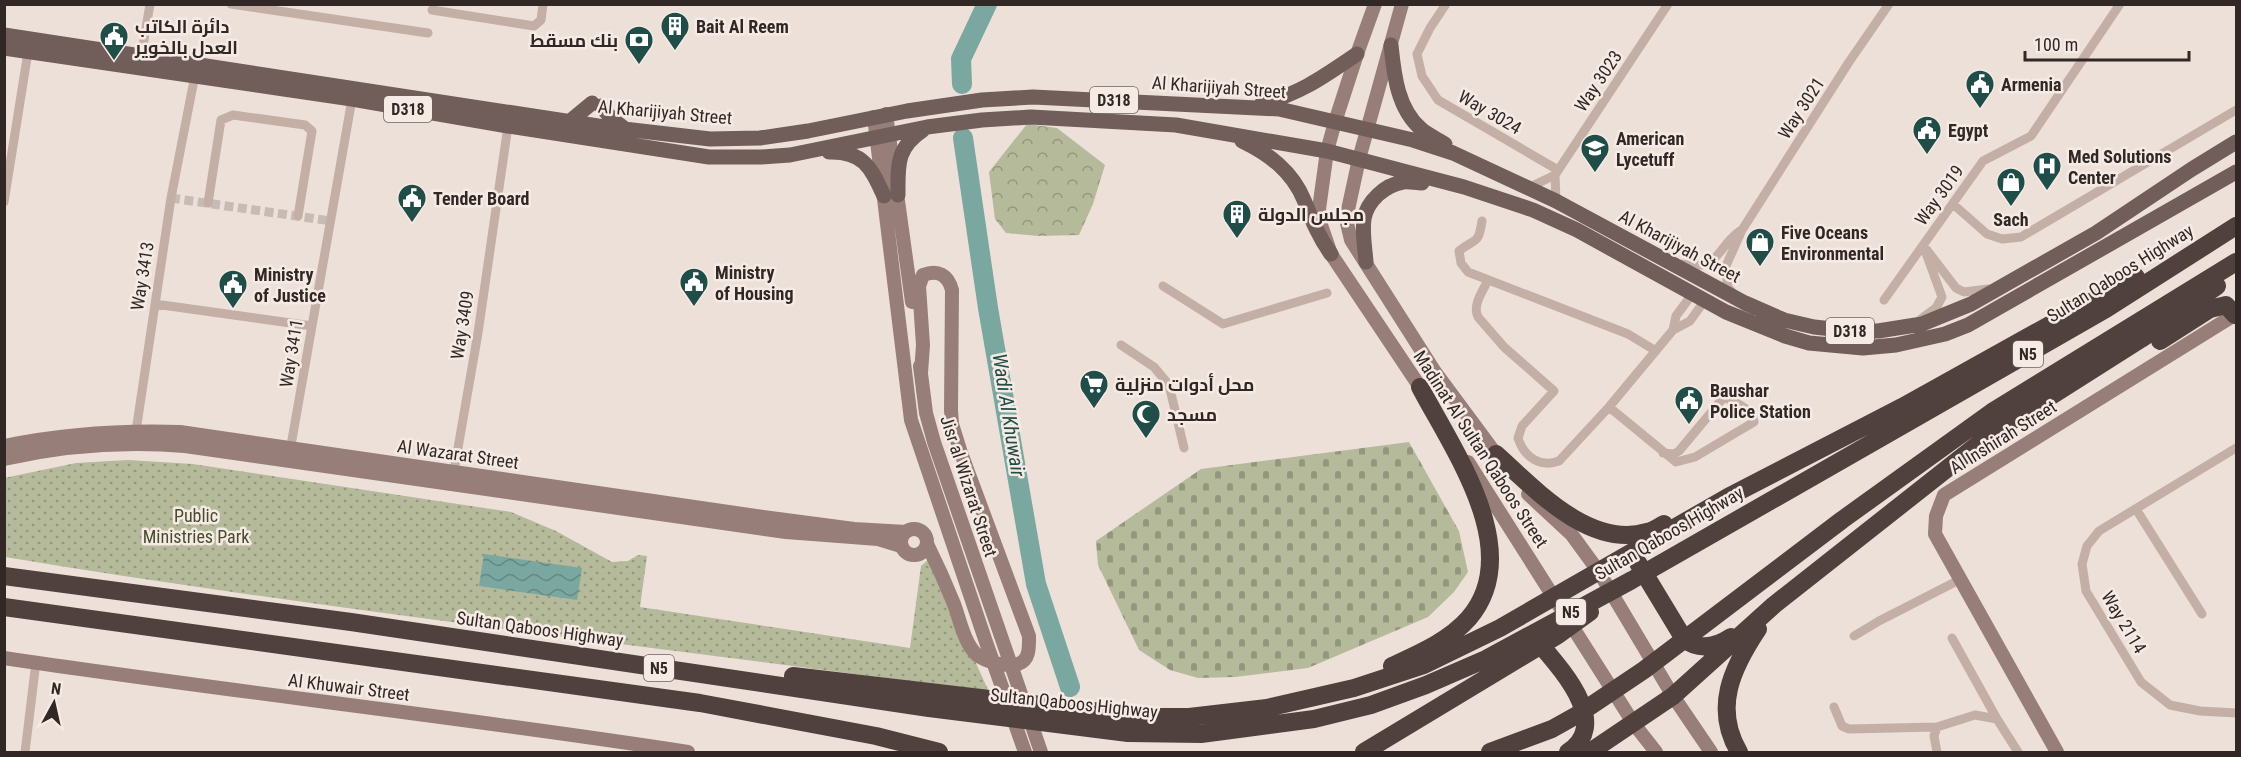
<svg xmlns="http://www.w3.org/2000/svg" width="2241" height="757" font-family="'Roboto Condensed',Cairo,sans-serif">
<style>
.forest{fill:url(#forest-crowns)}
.cemetery{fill:url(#cemetery-stones)}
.park{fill:url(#park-dots)}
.water{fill:url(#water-waves)}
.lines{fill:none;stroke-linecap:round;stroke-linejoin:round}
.river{stroke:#7ba7a1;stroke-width:20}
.street-tunnel{stroke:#c7bbb5;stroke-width:9;stroke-dasharray:9 4.5;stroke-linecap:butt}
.street{stroke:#c4afa6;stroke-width:9}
.secondary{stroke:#977e78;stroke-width:14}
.primary{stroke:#715d59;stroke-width:15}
.highway{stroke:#51413e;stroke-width:18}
.labels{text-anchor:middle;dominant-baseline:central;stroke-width:5;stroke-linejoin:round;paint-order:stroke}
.shield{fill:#f6ebe4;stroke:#6c625f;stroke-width:1.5}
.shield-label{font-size:16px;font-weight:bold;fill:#312826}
.poi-label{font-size:18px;font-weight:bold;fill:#312826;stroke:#f6ebe4;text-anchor:start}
.street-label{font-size:18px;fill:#312826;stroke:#f6ebe4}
.park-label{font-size:18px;fill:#464c2d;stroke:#f6ebe4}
.water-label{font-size:20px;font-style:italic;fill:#214d48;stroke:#f6ebe4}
</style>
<defs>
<pattern id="forest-crowns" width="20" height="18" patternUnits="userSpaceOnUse" patternTransform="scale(1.5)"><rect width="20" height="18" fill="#b5ba9b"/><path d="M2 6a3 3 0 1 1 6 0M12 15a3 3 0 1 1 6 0" fill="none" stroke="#94977e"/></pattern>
<pattern id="cemetery-stones" width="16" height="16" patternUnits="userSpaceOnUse" patternTransform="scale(1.5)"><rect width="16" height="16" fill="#b5ba9b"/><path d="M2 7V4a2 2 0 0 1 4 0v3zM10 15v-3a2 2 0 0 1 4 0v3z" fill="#94977e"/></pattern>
<pattern id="park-dots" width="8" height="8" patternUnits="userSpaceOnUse" patternTransform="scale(1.5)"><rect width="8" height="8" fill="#b5ba9b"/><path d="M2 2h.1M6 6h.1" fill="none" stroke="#94977e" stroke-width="1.8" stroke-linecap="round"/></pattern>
<pattern id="water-waves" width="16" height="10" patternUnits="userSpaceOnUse" patternTransform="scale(1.5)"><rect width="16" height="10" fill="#7ba7a1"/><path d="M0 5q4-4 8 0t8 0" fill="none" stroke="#658883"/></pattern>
</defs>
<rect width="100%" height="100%" fill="#ede0d9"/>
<path class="forest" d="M1027,124L1057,128L1105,165L1093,204L1079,235L1039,236L1006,233L995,219L989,172Z"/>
<path class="cemetery" d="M1409,442L1459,531L1468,572L1454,592L1428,617L1308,668L1235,677L1198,678L1170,670L1139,650L1098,565L1096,541L1201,469Z"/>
<path class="park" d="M128,460L193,464L511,512L556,531L612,562L628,561L638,555L647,556L640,607L910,648L921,566L929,559L989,692C661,647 331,611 5,557L4,478L76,463Z"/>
<path class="water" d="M484,554L582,568L577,600L479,586Z"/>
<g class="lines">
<path class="river" d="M962,84L961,59L987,4
M963,138L988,308L1036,584L1070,687"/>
<path class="street-tunnel" d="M171,198L331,221"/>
<path class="street" d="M231,4L428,33
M1446,4L1430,28L1417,54L1422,76L1438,100L1558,170
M432,10L534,26L541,20L543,4
M141,58L150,4
M1555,175L1556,201
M1528,188L1555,175L1668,4
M4,202L28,52
M208,203L221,120L233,115L305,125L312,131L298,216
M1953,204L1987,234L2002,239L2021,237L2236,110
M1482,221C1478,246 1476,237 1459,251L1461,263L1468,272L1628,334L1656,351
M1923,245L1956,288L1964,292L1988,289
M1682,264C1719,272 1716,248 1740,231
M1488,280C1483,291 1472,305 1478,317L1504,347L1554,391L1522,426L1518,438C1524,457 1540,468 1559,461L1609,407L1673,330L1690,321L1705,300
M1163,286L1223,324L1327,293
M1734,295L1728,287L1725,268L1742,230L1849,62L1889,4
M1884,300L1983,161L2031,136L2120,4
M155,304L312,326
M1921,319L1936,308L1942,297L1926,253
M1673,330L1676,316L1693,293
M1121,345L1154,367L1169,385L1184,448
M1609,407L1676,462L1695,457L1754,422C1752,408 1735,403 1724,397L1679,451L1674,454L1663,453
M134,436L136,431L171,198L195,75
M2236,448L2099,531L2087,546L2082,564L2086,591L2141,682L2170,705L2200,711L2236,713
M290,451L352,99
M451,476L454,471L478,333L508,126
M2136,509L2202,614
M1854,636L1879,621L1961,579
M1952,638L1997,719
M1834,707L1842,726L1849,729L1937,727
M25,752L36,662
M1937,752L1934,736L1937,727L1975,715L1997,719L2018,752"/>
<path class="secondary" d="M1375,4L1357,54L1335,122L1327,151L1319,209L1321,225L1331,254L1424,393
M1402,4L1359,159L1346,219L1351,240L1435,372L1501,461
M886,114L912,302
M874,117L911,420L986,642L1025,752
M920,366L926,413L934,442L1041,752
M921,373L923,345L919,286L923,275C938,269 948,275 952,290L951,410L952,424L961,453L1029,636C1029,647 1030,660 1018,664C1006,667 986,662 977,655C964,643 960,620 954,604C946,584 937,564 927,544
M4,446C63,434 121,430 180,432L756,516L854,529L906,532
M4,459C65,445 124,441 185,446L786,532L878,539L901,546
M1468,462L1634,724L1656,752
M1528,494L1572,535L1599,572L1673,696L1711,752
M901 542a13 13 0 1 1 26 0a13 13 0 1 1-26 0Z
M4,658C232,692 461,717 688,752
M2057,752L1935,534L1936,516L1944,495L2236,314"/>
<path class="primary" d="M4,35L598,126L710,139L760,138L808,131L907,111L982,100L1033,97L1279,109L1413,140L1453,153L1556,201L1745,303L1784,320L1814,327L1851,331H1878L1922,324L1971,304L2096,233L2192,169L2236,142
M1391,45C1394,74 1397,108 1421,129C1428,135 1437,139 1445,144
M4,48L352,99L508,126L709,157H761L790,155L927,127L982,120L1031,117L1176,125L1327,151L1464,187L1533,210L1577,230L1726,312L1785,336L1809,343L1863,348L1896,345L1945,334L1968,325L2236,172
M1262,103C1299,95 1326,75 1357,54
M601,106L612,119L625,129
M569,122L592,103
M1242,141C1269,154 1292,171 1304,200C1312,220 1318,236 1331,254
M829,152C864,151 871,168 884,196
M898,195C898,165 896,148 923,130
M1366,262C1365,248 1362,233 1364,219C1367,201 1385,185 1403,182C1409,181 1416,183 1422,183"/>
<path class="highway" d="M2160,341L2210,309L2226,305L2235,315
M1496,454C1534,488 1589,549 1647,532C1653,531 1658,527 1664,524
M1638,563L1684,639C1699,651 1716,647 1731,637
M4,576L351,622L929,708L1128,733L1201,734L1314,719L1371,705L1426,685L1486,659L1632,580L2106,309L2236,226
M4,607L700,703L876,736L939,752
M1534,637C1556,664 1614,722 1568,752
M1392,666C1418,654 1449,641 1469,618C1526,551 1453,450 1420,387
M793,676L1144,717H1189L1267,708L1354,688L1424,665L1500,628L1728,497L1902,407L2136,277
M1364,752L1558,635L1590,612
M1490,752L1552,729L1577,715L1644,670L1842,520L1992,412L2236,262
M1590,752L1673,696L1774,605L1991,434L2141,339L2217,286
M1739,752C1713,708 1732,668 1758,629"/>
</g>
<defs>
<g id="building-pin" transform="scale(1.5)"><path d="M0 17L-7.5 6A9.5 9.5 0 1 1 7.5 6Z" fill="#214d48" stroke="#f6ebe4"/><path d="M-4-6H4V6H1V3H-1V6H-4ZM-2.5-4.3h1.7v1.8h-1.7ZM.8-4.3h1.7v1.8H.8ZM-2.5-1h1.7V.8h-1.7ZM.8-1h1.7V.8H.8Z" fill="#fff"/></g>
<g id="civic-pin" transform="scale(1.5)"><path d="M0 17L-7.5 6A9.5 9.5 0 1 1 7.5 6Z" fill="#214d48" stroke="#f6ebe4"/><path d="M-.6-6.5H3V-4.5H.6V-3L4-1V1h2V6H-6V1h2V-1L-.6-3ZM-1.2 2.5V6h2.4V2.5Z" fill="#fff"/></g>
<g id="bank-pin" transform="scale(1.5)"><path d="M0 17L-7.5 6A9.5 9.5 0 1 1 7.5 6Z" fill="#214d48" stroke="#f6ebe4"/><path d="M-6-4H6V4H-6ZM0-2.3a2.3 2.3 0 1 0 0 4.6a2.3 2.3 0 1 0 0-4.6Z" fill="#fff"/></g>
<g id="school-pin" transform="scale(1.5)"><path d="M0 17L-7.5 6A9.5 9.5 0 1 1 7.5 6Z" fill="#214d48" stroke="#f6ebe4"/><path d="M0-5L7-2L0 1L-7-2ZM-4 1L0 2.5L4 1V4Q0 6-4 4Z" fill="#fff"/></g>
<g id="hospital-pin" transform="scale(1.5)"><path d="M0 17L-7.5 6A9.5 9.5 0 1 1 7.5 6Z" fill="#214d48" stroke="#f6ebe4"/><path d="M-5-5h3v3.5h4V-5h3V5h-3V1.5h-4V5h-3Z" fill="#fff"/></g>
<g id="shop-pin" transform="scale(1.5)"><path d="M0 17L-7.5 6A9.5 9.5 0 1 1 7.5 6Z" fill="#214d48" stroke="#f6ebe4"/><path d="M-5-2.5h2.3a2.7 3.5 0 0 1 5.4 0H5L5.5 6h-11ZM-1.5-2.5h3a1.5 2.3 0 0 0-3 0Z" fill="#fff"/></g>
<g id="supermarket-pin" transform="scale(1.5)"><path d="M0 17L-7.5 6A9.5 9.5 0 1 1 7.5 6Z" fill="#214d48" stroke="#f6ebe4"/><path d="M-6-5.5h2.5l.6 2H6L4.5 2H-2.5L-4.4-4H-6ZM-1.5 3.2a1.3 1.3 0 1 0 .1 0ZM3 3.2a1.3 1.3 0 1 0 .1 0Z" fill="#fff"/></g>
<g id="mosque-pin" transform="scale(1.5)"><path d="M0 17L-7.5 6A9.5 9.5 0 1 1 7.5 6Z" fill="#214d48" stroke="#f6ebe4"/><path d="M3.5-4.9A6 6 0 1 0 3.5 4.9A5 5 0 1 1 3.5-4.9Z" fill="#fff"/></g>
</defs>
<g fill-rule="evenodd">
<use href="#building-pin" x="675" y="26"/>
<use href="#civic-pin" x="114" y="36"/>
<use href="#bank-pin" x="639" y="40"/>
<use href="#civic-pin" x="1980" y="84"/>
<use href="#civic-pin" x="1927" y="130"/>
<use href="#school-pin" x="1595" y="148"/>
<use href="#hospital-pin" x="2047" y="166"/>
<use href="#shop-pin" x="2011" y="182"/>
<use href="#civic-pin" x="412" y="198"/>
<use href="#building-pin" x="1237" y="214"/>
<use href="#shop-pin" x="1760" y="242"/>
<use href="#civic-pin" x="694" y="282"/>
<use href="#civic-pin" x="233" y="284"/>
<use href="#supermarket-pin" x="1094" y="384"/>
<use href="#civic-pin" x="1689" y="400"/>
<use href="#mosque-pin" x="1146" y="414"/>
</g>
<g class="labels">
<g class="shield">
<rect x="1090" y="87" width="48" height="26" rx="4.5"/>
<rect x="384" y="96" width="48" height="26" rx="4.5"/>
<rect x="1826" y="318" width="48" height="26" rx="4.5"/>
<rect x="2013" y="341" width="30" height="26" rx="4.5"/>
<rect x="1556" y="599" width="30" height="26" rx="4.5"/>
<rect x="644" y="655" width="30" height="26" rx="4.5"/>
</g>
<g class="shield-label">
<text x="1114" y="100">D318</text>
<text x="408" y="109">D318</text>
<text x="1850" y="331">D318</text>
<text x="2028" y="354">N5</text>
<text x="1571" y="612">N5</text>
<text x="659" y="668">N5</text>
</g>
<g class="poi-label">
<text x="135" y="26">دائرة الكاتب<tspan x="135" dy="21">العدل بالخوير</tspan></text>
<text x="696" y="26">Bait Al Reem</text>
<text x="618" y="40" text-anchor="end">بنك مسقط</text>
<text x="2001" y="84">Armenia</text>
<text x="1948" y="130">Egypt</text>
<text x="1616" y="138">American<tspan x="1616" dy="21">Lycetuff</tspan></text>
<text x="2068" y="156">Med Solutions<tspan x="2068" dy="21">Center</tspan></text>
<text x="433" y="198">Tender Board</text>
<text x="1258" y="214">مجلس الدولة</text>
<text x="2011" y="219" text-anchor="middle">Sach</text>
<text x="1781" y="232">Five Oceans<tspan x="1781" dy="21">Environmental</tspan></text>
<text x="715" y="272">Ministry<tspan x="715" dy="21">of Housing</tspan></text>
<text x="254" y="274">Ministry<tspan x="254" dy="21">of Justice</tspan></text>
<text x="1115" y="384">محل أدوات منزلية</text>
<text x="1710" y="390">Baushar<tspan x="1710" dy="21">Police Station</tspan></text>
<text x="1167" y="414">مسجد</text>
</g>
<g class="street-label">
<text transform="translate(1598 81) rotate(-56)">Way 3023</text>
<text transform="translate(1219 87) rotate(4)">Al Kharijiyah Street</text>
<text transform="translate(1801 108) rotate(-57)">Way 3021</text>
<text transform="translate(665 112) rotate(5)">Al Kharijiyah Street</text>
<text transform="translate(1490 112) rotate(30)">Way 3024</text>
<text transform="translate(1939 195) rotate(-54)">Way 3019</text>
<text transform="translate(1680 246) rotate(28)">Al Kharijiyah Street</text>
<text transform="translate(2120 273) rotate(-32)">Sultan Qaboos Highway</text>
<text transform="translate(142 276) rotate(-81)">Way 3413</text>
<text transform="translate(462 325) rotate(-81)">Way 3409</text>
<text transform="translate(291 353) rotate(-81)">Way 3411</text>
<text transform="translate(2003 437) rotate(-32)">Al Inshirah Street</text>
<text transform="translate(1481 449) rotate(57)">Madinat Al Sultan Qaboos Street</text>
<text transform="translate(458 454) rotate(8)">Al Wazarat Street</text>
<text transform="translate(969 486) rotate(72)">Jisr al Wizarat Street</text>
<text transform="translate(1669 533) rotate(-30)">Sultan Qaboos Highway</text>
<text transform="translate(2124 622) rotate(59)">Way 2114</text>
<text transform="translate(540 629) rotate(8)">Sultan Qaboos Highway</text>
<text transform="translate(349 687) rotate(7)">Al Khuwair Street</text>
<text transform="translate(1074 703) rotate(6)">Sultan Qaboos Highway</text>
</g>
<g class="park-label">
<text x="196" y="515">Public<tspan x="196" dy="21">Ministries Park</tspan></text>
</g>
<g class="water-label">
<text transform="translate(1009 415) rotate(81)">Wadi Al Khuwair</text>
</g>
</g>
<rect width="2241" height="757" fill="none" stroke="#312826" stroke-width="12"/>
<g transform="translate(54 703) rotate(8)" stroke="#f6ebe4" stroke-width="4.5" paint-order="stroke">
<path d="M0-4.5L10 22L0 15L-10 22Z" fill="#312826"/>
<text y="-9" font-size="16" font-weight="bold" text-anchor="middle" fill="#312826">N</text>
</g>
<path d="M2025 51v9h164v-9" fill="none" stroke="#312826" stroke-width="3"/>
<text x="2034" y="51" font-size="18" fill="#312826" stroke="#f6ebe4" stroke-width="4.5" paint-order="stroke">100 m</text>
</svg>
